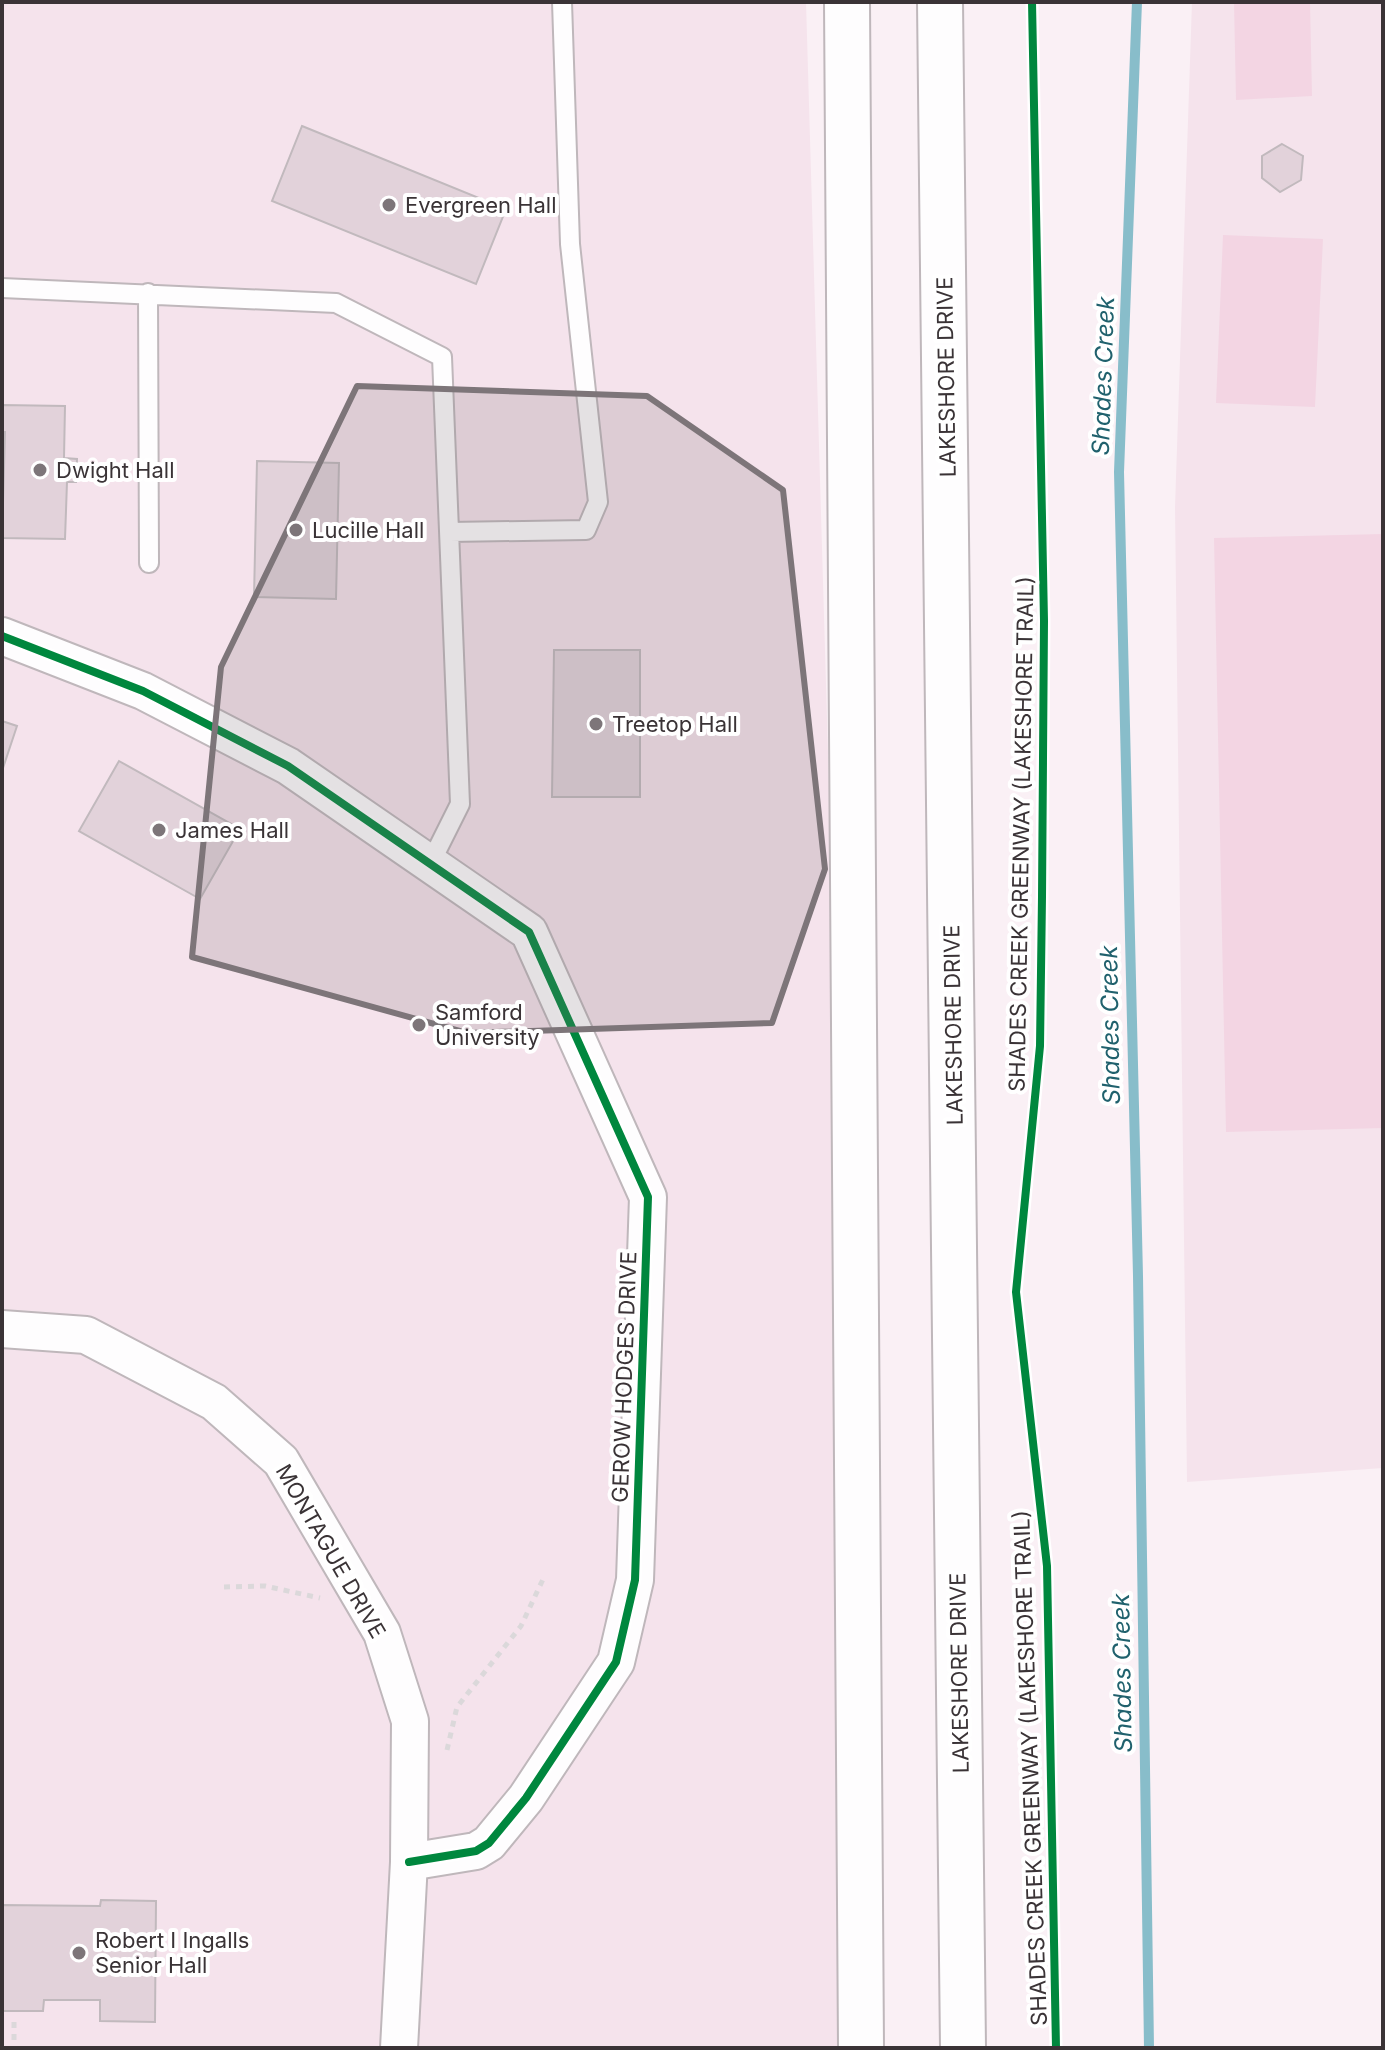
<svg xmlns="http://www.w3.org/2000/svg" width="1385" height="2050" font-family="Inter,sans-serif">
<style>
.built{fill:#f5e3ec}
.green{fill:#f3d5e3}
.lines{fill:none;stroke-linecap:round;stroke-linejoin:round}
.stream{stroke:#88bdca;stroke-width:10}
.building{fill:#e2d2da;stroke:#c1b9bd;stroke-width:2}
.service-casing{stroke:#bfb7bb;stroke-width:22}
.minor-casing{stroke:#bfb7bb;stroke-width:40}
.secondary-casing{stroke:#bfb7bb;stroke-width:48}
.path{stroke:#dbd8da;stroke-width:5;stroke-dasharray:6 6;stroke-linecap:butt}
.service{stroke:#fefdfe;stroke-width:18}
.minor{stroke:#fefdfe;stroke-width:36}
.secondary{stroke:#fefdfe;stroke-width:44}
.cycleway-casing{stroke:#fff;stroke-width:13}
.cycleway{stroke:#00873e;stroke-width:8}
.marked{fill:#7d7579;fill-opacity:0.2;stroke:#7d7579;stroke-width:6;stroke-linejoin:round}
.poi-dot{fill:#7d7579;stroke:#fff;stroke-width:3}
.labels{text-anchor:middle;dominant-baseline:central;stroke-width:8;stroke-linejoin:round;paint-order:stroke}
.poi-label{font-size:22px;fill:#3a3336;stroke:#fff;text-anchor:start}
.street-label{font-size:22px;fill:#3a3336;stroke:#fff}
.water-label{font-size:24px;font-style:italic;fill:#20616d;stroke:#fff}
</style>
<rect width="100%" height="100%" fill="#faf0f5"/>
<path class="built" d="M2,2H806L866,2048H2Z
M1192,2H1383V1468L1187,1482L1175,507Z"/>
<path class="green" d="M1234,2H1310L1312,96L1236,100Z
M1223,235L1323,239L1315,407L1216,403Z
M1383,534V1128L1226,1132L1214,538Z"/>
<g class="lines">
<path class="stream" d="M1137,2L1119,472L1138,1276L1149,2048"/>
</g>
<path class="building" d="M302,126L506,209L476,284L272,201Z
M1282,144L1303,156L1301,180L1280,192L1262,178V156Z
M2,405L65,406L64,458L77,459L76,482H67L65,539L2,538L5,432H2Z
M257,461L339,463L336,599L254,597Z
M554,650H640V797H552Z
M2,721L17,726L2,771Z
M119,761L240,829L200,899L79,831Z
M101,1900L156,1901L155,2022L100,2021V2000H44L43,2011H2V1905L100,1906Z"/>
<g class="lines">
<g class="service-casing">
<path id="service" d="M2,288L336,303L442,357L460,804L430,864
M148,293L149,563
M450,532L586,530L598,502L570,244L562,2"/>
</g>
<g class="minor-casing">
<path id="minor" d="M2,636L143,691L288,766L529,932L648,1197L635,1580L616,1662L526,1798L489,1843L476,1851L409,1862
M2,1329L86,1335L214,1402L281,1461L382,1633L410,1721L409,1862L399,2048"/>
</g>
<g class="secondary-casing">
<path id="secondary" d="M847,2L861,2048
M940,2L963,2048"/>
</g>
<path class="path" d="M224,1587L265,1586L320,1598
M447,1750L457,1707L521,1626L545,1575
M14,2022V2048"/>
<use href="#service" class="service"/>
<use href="#minor" class="minor"/>
<use href="#secondary" class="secondary"/>
<g class="cycleway-casing">
<path id="cycleway" d="M1032,2L1044,621L1042,897L1040,1046L1016,1292L1047,1566L1056,2048
M2,636L143,691L288,766L529,932L648,1197L635,1580L616,1662L526,1798L489,1843L476,1851L409,1862"/>
</g>
<use href="#cycleway" class="cycleway"/>
</g>
<path class="marked" d="M357,386L647,396L783,490L825,869L772,1023L467,1033L192,957L221,667Z"/>
<g class="poi-dot">
<circle cx="389" cy="205" r="8"/>
<circle cx="40" cy="470" r="8"/>
<circle cx="296" cy="530" r="8"/>
<circle cx="596" cy="724" r="8"/>
<circle cx="159" cy="830" r="8"/>
<circle cx="419" cy="1025" r="8"/>
<circle cx="79" cy="1953" r="8"/>
</g>
<g class="labels">
<g class="poi-label">
<text x="405" y="205">Evergreen Hall</text>
<text x="56" y="470">Dwight Hall</text>
<text x="312" y="530">Lucille Hall</text>
<text x="612" y="724">Treetop Hall</text>
<text x="175" y="830">James Hall</text>
<text x="435" y="1012">Samford<tspan x="435" dy="25">University</tspan></text>
<text x="95" y="1940">Robert I Ingalls<tspan x="95" dy="25">Senior Hall</tspan></text>
</g>
<g class="street-label">
<text transform="translate(946 377) rotate(-91)">LAKESHORE DRIVE</text>
<text transform="translate(1021 834) rotate(-89)">SHADES CREEK GREENWAY (LAKESHORE TRAIL)</text>
<text transform="translate(953 1025) rotate(-91)">LAKESHORE DRIVE</text>
<text transform="translate(624 1377) rotate(-88)">GEROW HODGES DRIVE</text>
<text transform="translate(331 1551) rotate(60)">MONTAGUE DRIVE</text>
<text transform="translate(959 1673) rotate(-91)">LAKESHORE DRIVE</text>
<text transform="translate(1030 1768) rotate(-92)">SHADES CREEK GREENWAY (LAKESHORE TRAIL)</text>
</g>
<g class="water-label">
<text transform="translate(1103 376) rotate(-88)">Shades Creek</text>
<text transform="translate(1110 1025) rotate(-91)">Shades Creek</text>
<text transform="translate(1122 1673) rotate(-91)">Shades Creek</text>
</g>
</g>
<rect width="1385" height="2050" fill="none" stroke="#3a3336" stroke-width="8"/>
</svg>
